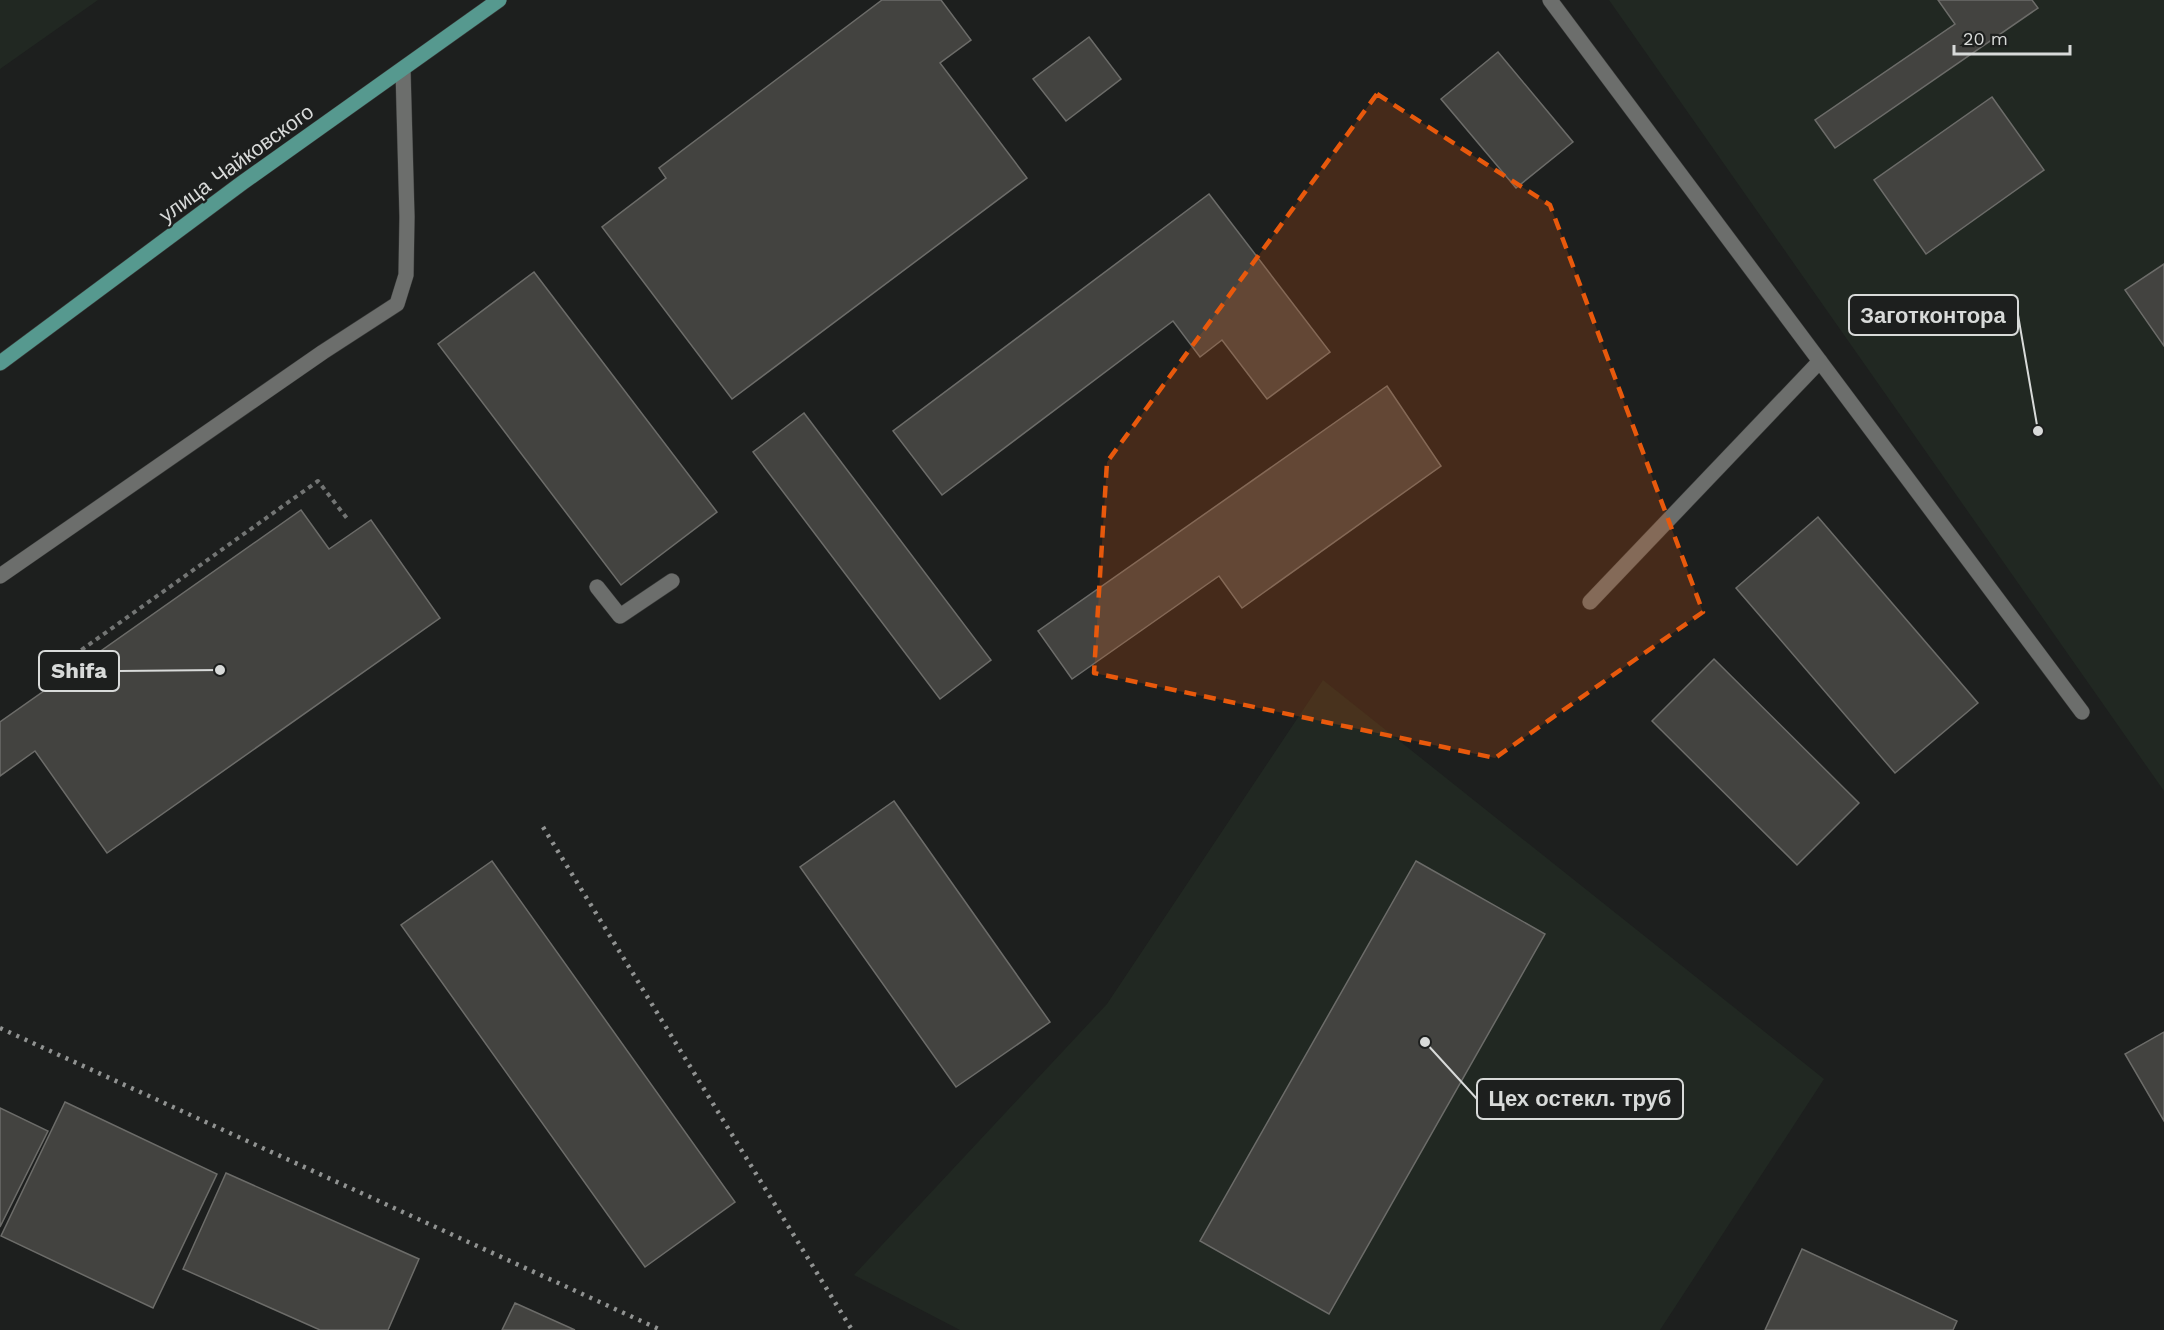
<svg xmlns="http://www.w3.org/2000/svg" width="2164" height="1330" font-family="'Work Sans',sans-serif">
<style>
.built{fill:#212822}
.building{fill:#434340;stroke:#6c6c69;stroke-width:1.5}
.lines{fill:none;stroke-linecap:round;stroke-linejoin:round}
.minor-casing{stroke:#3a3b3a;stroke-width:16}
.major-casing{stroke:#3a3b3a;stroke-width:16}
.path{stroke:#737574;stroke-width:4;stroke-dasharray:4.5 4.5;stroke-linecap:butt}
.minor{stroke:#6c6e6c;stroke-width:15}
.major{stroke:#56998f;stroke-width:15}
.rail{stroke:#919392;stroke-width:4.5;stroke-dasharray:3 6;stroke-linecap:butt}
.marked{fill:#e8590c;fill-opacity:0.2;stroke:#e8590c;stroke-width:4.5;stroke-dasharray:12 8;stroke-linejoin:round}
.labels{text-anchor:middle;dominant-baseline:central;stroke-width:4.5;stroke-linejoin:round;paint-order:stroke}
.street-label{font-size:21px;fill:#d8dad9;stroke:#1d1f1e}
.leader{fill:none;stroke:#d8dad9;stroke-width:2}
.callout-dot{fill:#d8dad9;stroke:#1d1f1e;stroke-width:2}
.callout{fill:#1d1f1e;stroke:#d8dad9;stroke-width:2}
.callout-label{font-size:22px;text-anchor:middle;font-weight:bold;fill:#d8dad9}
</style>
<rect width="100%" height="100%" fill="#1d1f1e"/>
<path class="built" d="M0,0H98L0,69Z
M1609,0H2164V791Z
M1323,680L1824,1079L1660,1330H960L854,1275L1107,1004Z"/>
<path class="building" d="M882,0H941L971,40L940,63L1027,178L732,399L602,227L666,178L659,168Z
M1938,0H2032L2038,8L1835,148L1815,120L1955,24Z
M1089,37L1121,79L1066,121L1033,79Z
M1498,52L1573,142L1516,188L1441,99Z
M1992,97L2044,170L1926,254L1874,180Z
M1209,194L1330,352L1267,399L1222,340L1200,357L1173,321L942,495L893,431Z
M2164,264V346L2125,290Z
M534,272L717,512L621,585L438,344Z
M1387,386L1441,466L1242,608L1219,576L1072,679L1038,631Z
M804,413L991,660L940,699L753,452Z
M301,510L329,549L371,520L440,618L107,853L35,751L0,776V722Z
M1818,517L1978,703L1895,773L1736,588Z
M1714,659L1859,803L1797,865L1652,721Z
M894,801L1050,1022L956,1087L800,867Z
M492,861L735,1202L645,1267L401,925Z
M1416,861L1545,934L1329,1314L1200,1241Z
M2164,1032V1121L2125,1054Z
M65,1102L217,1174L153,1308L1,1236Z
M0,1108L48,1131L0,1227Z
M226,1173L419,1259L388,1330H320L183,1269Z
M1802,1249L1957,1321L1953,1330H1765Z
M515,1303L575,1330H502Z"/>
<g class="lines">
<g class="minor-casing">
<path id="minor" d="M1550,0L2082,712
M0,576L323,352L397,304L406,275L407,217L403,70
M597,587L620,616L672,581
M1590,602L1820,361"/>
</g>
<g class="major-casing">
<path id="major" d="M0,363L242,183L499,0"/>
</g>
<path class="path" d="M52,671L318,481L349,521"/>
<use href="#minor" class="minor"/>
<use href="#major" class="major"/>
<path class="rail" d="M543,827L852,1330
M0,1028L661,1330"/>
</g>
<path class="marked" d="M1377,94L1550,205L1703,612L1495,758L1094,673L1107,462Z"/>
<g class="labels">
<g class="street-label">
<text transform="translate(236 163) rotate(-36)">улица Чайковского</text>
</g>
</g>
<path class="leader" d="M2038 431L2018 315M220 670L119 671M1425 1042L1477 1099"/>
<g class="callout-dot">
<circle cx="2038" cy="431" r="6"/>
<circle cx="220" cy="670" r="6"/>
<circle cx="1425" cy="1042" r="6"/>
</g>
<g class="callout">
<rect x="1849" y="295" width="169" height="40" rx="6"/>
<rect x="39" y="651" width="80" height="40" rx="6"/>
<rect x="1477" y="1079" width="206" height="40" rx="6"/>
</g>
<g class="callout-label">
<text x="1933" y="323">Заготконтора</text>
<text x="79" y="678">Shifa</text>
<text x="1580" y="1106">Цех остекл. труб</text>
</g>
<path d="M1954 45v9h116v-9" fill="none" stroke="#d8dad9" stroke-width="3"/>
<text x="1963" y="45" font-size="18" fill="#d8dad9" stroke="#1d1f1e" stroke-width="4.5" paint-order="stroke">20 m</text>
</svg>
